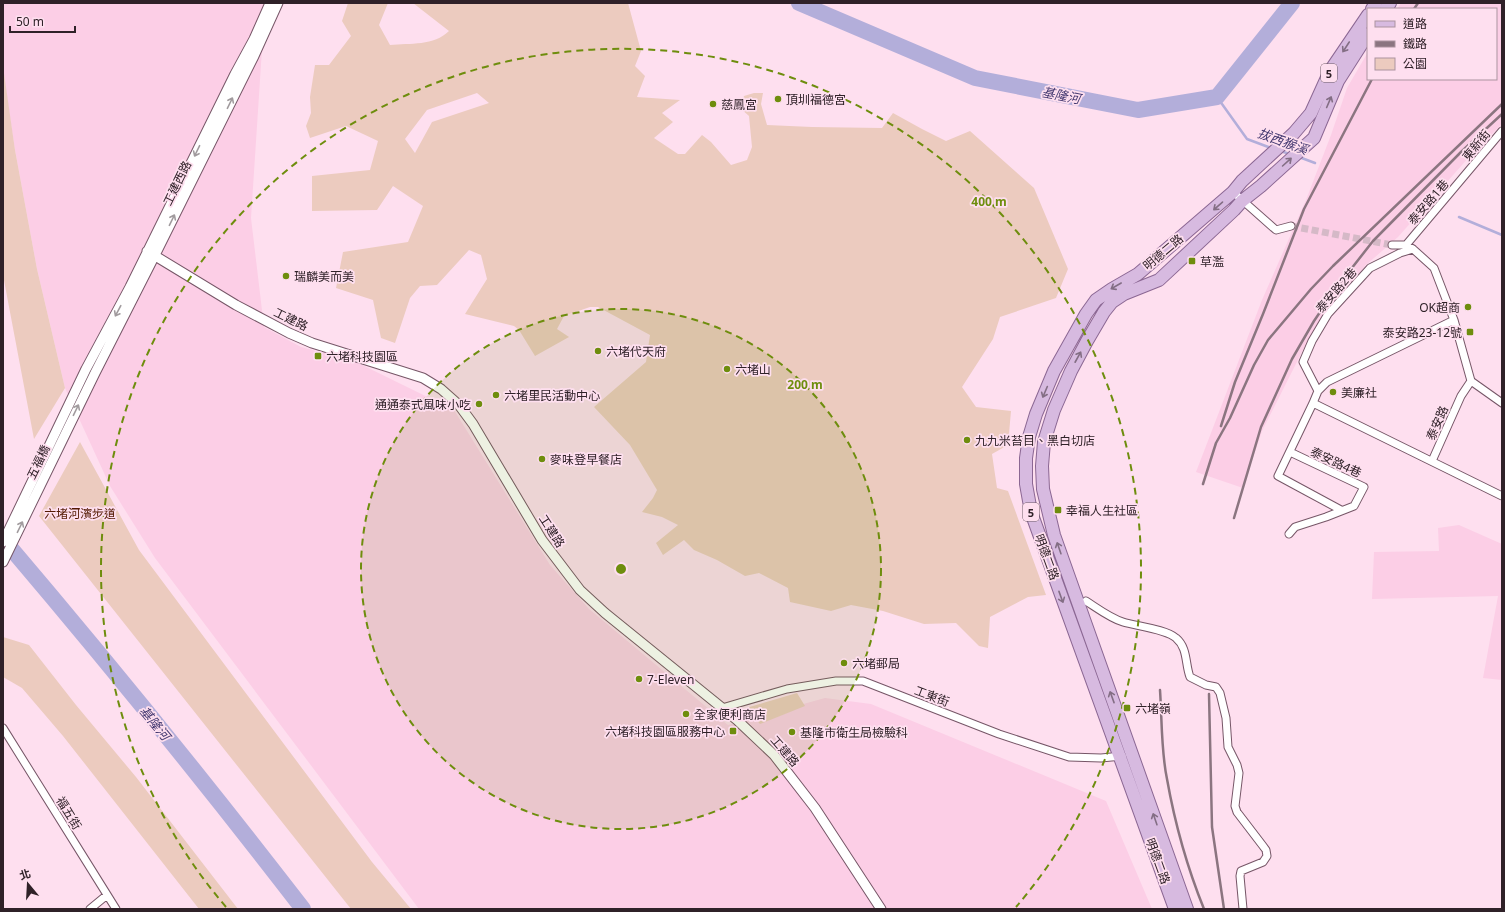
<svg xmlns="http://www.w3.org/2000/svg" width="1505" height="912" font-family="'Noto Sans','Noto Sans TC',sans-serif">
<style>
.built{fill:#fccee6}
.green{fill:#eccbbf;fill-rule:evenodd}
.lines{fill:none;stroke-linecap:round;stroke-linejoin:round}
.stream{stroke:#b3aeda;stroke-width:2.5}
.river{stroke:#b3aeda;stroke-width:16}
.minor-tunnel{stroke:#d5b9c7;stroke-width:7;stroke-dasharray:7 3.5;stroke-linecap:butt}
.minor-casing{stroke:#765667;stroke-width:9}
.tertiary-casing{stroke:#765667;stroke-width:11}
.primary-casing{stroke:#8b6793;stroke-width:14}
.minor{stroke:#fff;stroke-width:7}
.tertiary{stroke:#fff;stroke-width:9}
.primary{stroke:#d7bae0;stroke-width:12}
.rail{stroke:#8b7580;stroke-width:2.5}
.oneway{stroke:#836e84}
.oneway2{stroke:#a19b9e}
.ring{fill:none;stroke:#6e8d0d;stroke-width:2;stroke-dasharray:7 5}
.poi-dot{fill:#6e8d0d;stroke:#fedfef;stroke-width:1.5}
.labels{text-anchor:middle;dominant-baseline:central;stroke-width:3.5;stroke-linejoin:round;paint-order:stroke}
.shield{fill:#fedfef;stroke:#6d5a64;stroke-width:1}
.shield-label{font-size:11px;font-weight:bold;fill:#2f2128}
.poi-label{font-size:12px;fill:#2f2128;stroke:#fedfef;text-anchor:start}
.street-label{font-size:12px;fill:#2f2128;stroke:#fedfef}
.park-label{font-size:12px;fill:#521800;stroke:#fedfef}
.water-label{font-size:13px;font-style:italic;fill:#42376f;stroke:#fedfef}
.centre{fill:#6e8d0d;stroke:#fedfef;stroke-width:2}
.ring-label{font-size:12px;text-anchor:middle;font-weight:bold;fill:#6e8d0d;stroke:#fedfef;stroke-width:3.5;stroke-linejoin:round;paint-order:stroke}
</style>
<rect width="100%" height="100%" fill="#fedfef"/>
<path class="built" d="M3,3H265L251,218L264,327L301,347L352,360L454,410L550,565L589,609L728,725L825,698L871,704L1106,801L1152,909H419L155,558L110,486L65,388L37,269L15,150L5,84L3,66Z
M1401,3H1502V124L1470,156L1398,237L1366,265L1308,340L1262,431L1243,488L1196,472L1262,300L1306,200L1331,135L1347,88L1368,52V79H1496V9H1397Z
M1459,525L1502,544V680L1483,678L1498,596L1372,599L1374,552L1439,551L1438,528Z"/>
<path class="green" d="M348,3H388L379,25L390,45C410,43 434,46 449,31L413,3H628L641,51L635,66L645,76L637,97L680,100L662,113L673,122L654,138L678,154H685L702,135L711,142L731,165L747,160L752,147L749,116L740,108L744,96L754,93H763L761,104L767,125L812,127L882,128L893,113L922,129L946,141L970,131L1034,188L1068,269L1056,298L1000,317L993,339L962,387L976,407L1011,411L1008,445L992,454L997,488L1008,491L1046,595L1028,597L990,617L988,648L979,646L956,623L924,624L883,611L851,605L831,611L790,602L788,588L759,573L745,576L717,560L694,550L684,540L663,555L656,543L678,525L662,517L642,512L653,498L657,490L630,445L594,407L646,362L650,335L598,307H590L564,316L557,329L569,337L535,356L519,330L514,326L465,314L487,279L481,255L469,250L437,285L420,286L410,298L395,343L381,338L373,300L336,288L343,252L408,242L423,206L393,186L377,210L312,211V176L370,170L378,141L346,126L310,138L306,126L311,113L310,97L315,65H329L351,36L342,21ZM477,93L489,103L432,122L415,153L405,139L427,110Z
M3,66L15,150L37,269L65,388L34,439L3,275Z
M80,442L139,550L372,862L411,909H351L39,516Z
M3,637L29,645L76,705L136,777L238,909H199L63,736L22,688L3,677Z
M797,693L805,706L760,724L746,708Z"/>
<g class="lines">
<path class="stream" d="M1217,97L1247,139L1271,148
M1280,151L1290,154
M1299,157L1315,163
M1459,217L1502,235"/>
<path class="river" d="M799,3L975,78L1138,110L1217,97L1292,3
M3,539C106,660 206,783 303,909"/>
<path class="minor-tunnel" d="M1291,226L1392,245"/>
<g class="minor-casing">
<path id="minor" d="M1233,192L1276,230L1291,226
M1392,245H1406L1413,249L1434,268L1454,320L1471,381L1461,396L1432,461
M1406,245L1502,131
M1471,381L1502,403
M1318,391L1303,362L1312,341L1328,314L1370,268L1400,253L1413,249
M1313,403L1502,496
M1341,510L1278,476L1313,403L1318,391L1327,382L1454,320
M1289,534L1295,527L1326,517L1354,506L1364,487L1290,452
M1086,601C1097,608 1110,618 1123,622C1136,626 1166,629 1176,638C1188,648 1185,664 1190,677L1206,685L1216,687L1220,693L1226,718L1228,747L1237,765L1239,773L1235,806L1237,812L1263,846L1266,850L1267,856L1263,862L1241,871L1240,876L1243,909
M722,708L787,689L836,681H863L999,734L1069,757L1101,758L1122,756
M3,728L116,909
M90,909L107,895"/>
</g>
<g class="tertiary-casing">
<path id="tertiary" d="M147,251L236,305L289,333L312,343L423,378L441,389L459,405L473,424L542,540L580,590L605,613L737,720L774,755L815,808L881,909
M3,542L86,369L130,287L235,74L254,39L270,3
M3,562L95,373L155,255L254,56L278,3"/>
</g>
<g class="primary-casing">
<path id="primary" d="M1372,9L1376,3
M1386,9L1390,3
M1175,909L1031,512L1026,484V458L1029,437L1036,414L1054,371L1086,314L1096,300L1112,289L1138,274L1233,192L1242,181L1294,133L1311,113L1330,71L1368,15
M1187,909L1054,535L1043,489L1042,466L1044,442L1054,410L1071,371L1087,341L1104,312L1112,302L1124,294L1159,280L1234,210L1242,201L1261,186L1314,138L1338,81L1368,34"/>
</g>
<use href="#minor" class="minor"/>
<use href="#tertiary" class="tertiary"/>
<use href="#primary" class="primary"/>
<path class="rail" d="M1414,9L1418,3
M1221,426L1235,382L1263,314L1304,209L1372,79
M1203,484L1216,443L1230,418L1254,365L1268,340L1311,289L1333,266L1502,104
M1234,518L1261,427L1292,359L1314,321L1337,287L1373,241L1461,152L1502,114
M1160,690C1162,719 1161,751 1167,779C1175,824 1187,867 1204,909
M1209,694L1212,827L1224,909"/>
</g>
<defs><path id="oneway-shaft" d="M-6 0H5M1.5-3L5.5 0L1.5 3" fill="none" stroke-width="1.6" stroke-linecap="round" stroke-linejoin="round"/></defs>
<g class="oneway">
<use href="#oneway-shaft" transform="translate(1346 47) rotate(123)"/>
<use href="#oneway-shaft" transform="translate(1329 102) rotate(-67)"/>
<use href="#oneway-shaft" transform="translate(1287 162) rotate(-42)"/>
<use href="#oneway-shaft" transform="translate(1218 206) rotate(139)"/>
<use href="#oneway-shaft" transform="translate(1116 286) rotate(150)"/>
<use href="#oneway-shaft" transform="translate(1078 357) rotate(-61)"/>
<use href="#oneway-shaft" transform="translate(1045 392) rotate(113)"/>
<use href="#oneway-shaft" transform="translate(1059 548) rotate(-109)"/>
<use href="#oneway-shaft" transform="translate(1061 597) rotate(70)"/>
<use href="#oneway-shaft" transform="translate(1112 697) rotate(-110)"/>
<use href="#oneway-shaft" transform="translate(1155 819) rotate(-109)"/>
</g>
<g class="oneway2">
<use href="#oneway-shaft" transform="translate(230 103) rotate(-64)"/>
<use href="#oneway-shaft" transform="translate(197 151) rotate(116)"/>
<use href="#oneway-shaft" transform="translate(172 220) rotate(-64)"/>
<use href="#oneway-shaft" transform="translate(118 311) rotate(118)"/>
<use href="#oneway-shaft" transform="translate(76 410) rotate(-64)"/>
<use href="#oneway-shaft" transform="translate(20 527) rotate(-64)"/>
</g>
<circle cx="621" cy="569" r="260" fill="#6e8d0d" fill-opacity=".12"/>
<g class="ring">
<circle cx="621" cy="569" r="260"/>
<path d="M226 907A520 520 0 1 1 1016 907"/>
</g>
<g class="poi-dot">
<circle cx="778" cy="99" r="4"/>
<circle cx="713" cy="104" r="4"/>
<rect x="1188" y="257" width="8" height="8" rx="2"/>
<circle cx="286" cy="276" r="4"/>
<circle cx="1468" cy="307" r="4"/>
<rect x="1466" y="328" width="8" height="8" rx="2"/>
<circle cx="598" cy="351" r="4"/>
<rect x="314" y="352" width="8" height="8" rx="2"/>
<circle cx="727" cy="369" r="4"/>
<circle cx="1333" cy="392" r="4"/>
<circle cx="496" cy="395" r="4"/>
<circle cx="479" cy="404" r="4"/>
<circle cx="967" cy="440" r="4"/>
<circle cx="542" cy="459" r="4"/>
<rect x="1054" y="506" width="8" height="8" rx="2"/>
<circle cx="844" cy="663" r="4"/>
<circle cx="639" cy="679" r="4"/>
<rect x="1123" y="704" width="8" height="8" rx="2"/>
<circle cx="686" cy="714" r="4"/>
<rect x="729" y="727" width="8" height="8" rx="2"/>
<circle cx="792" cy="732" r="4"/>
</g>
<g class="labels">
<g class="shield">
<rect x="1321" y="64" width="16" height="18" rx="3"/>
<rect x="1023" y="503" width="16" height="18" rx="3"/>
</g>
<g class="shield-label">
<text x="1329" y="73">5</text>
<text x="1031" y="512">5</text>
</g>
<g class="poi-label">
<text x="786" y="99">頂圳福德宮</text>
<text x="721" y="104">慈鳳宮</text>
<text x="1200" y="261">草濫</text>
<text x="294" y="276">瑞麟美而美</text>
<text x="1460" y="307" text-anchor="end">OK超商</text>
<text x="1462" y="332" text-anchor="end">泰安路23-12號</text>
<text x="606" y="351">六堵代天府</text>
<text x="326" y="356">六堵科技園區</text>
<text x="735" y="369">六堵山</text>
<text x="1341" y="392">美廉社</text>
<text x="504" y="395">六堵里民活動中心</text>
<text x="471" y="404" text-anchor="end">通通泰式風味小吃</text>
<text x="975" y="440">九九米苔目、黑白切店</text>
<text x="550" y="459">麥味登早餐店</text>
<text x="1066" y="510">幸福人生社區</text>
<text x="852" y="663">六堵郵局</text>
<text x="647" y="679">7-Eleven</text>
<text x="1135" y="708">六堵嶺</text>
<text x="694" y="714">全家便利商店</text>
<text x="725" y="731" text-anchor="end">六堵科技園區服務中心</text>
<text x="800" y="732">基隆市衛生局檢驗科</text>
</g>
<g class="street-label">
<text transform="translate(1476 145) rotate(-51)">東新街</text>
<text transform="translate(177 183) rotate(-64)">工建西路</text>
<text transform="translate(1428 202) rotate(-49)">泰安路1巷</text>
<text transform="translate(1163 252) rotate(-40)">明德二路</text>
<text transform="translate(1336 290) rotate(-49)">泰安路2巷</text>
<text transform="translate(291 319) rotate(26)">工建路</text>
<text transform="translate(1437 423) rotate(-66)">泰安路</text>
<text transform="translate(38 462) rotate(-64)">五福橋</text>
<text transform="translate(1336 462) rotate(25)">泰安路4巷</text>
<text transform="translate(552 531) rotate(57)">工建路</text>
<text transform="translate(1047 557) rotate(70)">明德二路</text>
<text transform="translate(932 696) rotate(21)">工東街</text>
<text transform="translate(785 751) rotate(49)">工建路</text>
<text transform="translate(69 813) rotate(58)">福五街</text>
<text transform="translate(1158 861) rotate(70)">明德二路</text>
</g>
<g class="park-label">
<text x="80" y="513">六堵河濱步道</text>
</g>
<g class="water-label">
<text transform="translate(1061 95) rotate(11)">基隆河</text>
<text transform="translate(1283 141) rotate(20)">拔西猴溪</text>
<text transform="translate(155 723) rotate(50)">基隆河</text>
</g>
</g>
<circle cx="621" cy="569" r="6" class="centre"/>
<g class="ring-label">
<text x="989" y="206">400 m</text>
<text x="805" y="389">200 m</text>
</g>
<rect width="1505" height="912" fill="none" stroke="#2f2128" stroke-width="8"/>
<rect x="1367" y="8" width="130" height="72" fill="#fedfef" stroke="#ab939f"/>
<rect x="1375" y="21" width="20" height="6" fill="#d7bae0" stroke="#ab939f"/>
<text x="1403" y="28" font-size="12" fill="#2f2128">道路</text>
<rect x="1375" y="41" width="20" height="6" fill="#8b7580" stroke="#ab939f"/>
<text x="1403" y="48" font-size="12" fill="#2f2128">鐵路</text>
<rect x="1375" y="58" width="20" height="12" fill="#eccbbf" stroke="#ab939f"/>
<text x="1403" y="68" font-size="12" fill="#2f2128">公園</text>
<g transform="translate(28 884) rotate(342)" stroke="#fedfef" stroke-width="3" paint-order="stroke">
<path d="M0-3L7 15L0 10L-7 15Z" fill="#2f2128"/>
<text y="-6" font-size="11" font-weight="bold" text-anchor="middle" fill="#2f2128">北</text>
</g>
<path d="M10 26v6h65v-6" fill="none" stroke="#2f2128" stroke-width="2"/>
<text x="16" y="26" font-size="12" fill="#2f2128" stroke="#fedfef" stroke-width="3" paint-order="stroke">50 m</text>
</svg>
